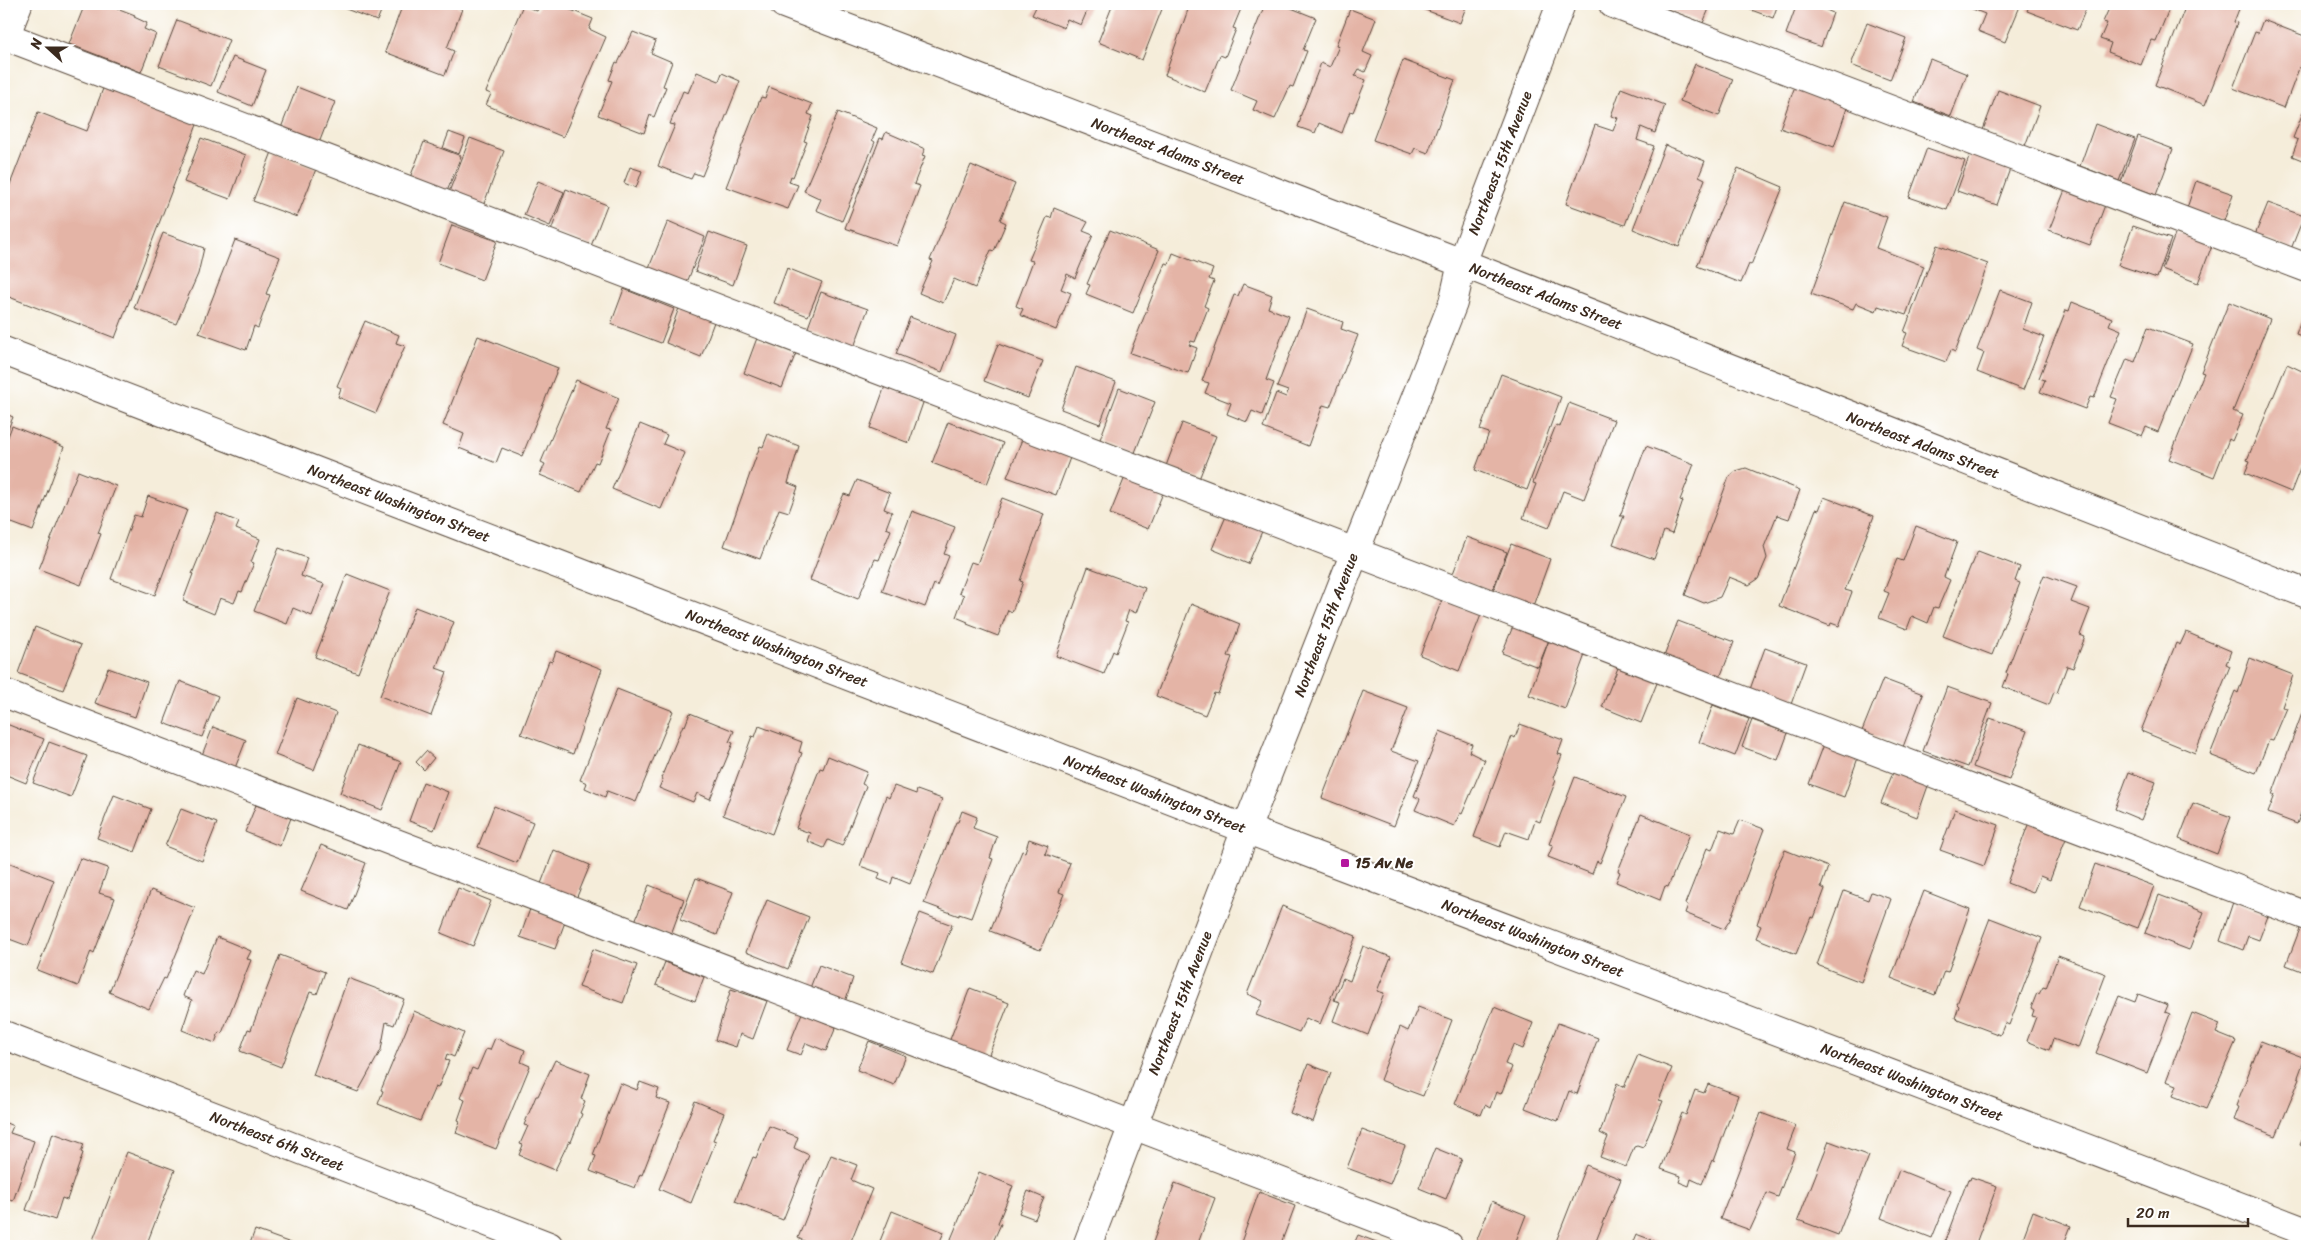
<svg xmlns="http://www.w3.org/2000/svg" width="2311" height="1250" font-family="Sriracha,sans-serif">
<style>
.building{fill:#e4b4a6}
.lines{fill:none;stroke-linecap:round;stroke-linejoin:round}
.minor-casing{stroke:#57473a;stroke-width:30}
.minor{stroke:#fff;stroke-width:28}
.poi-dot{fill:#b5179e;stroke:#fff;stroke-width:2}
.labels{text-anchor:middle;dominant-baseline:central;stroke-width:4;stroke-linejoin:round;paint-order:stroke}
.street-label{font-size:15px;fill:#3b2a1e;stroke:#fff}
.poi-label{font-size:15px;font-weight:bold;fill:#3b2a1e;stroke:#fff;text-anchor:start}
</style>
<rect width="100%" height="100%" fill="#fff"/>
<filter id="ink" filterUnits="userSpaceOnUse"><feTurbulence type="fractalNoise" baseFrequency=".02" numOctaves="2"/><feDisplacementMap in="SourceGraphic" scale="10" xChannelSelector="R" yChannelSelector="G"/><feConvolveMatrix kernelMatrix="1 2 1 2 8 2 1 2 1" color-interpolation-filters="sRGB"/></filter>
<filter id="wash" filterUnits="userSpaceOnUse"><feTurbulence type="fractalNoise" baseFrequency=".0096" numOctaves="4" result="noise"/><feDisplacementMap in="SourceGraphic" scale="20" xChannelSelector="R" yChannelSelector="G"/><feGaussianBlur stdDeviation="1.12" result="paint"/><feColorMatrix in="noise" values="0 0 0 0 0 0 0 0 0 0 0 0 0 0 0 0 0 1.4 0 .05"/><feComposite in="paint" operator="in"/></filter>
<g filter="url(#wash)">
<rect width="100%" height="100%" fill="#f5edda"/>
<g id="blocks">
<path class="building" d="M85,4H97L108,8L109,5L135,15L134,17L147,23L144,29L156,34L141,72L69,44Z
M333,4H384L377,21Z
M403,4H458L457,7L462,9L447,48L454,51L445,75L385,52Z
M540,4H556L593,19L589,29L606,37L563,137L486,105L491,94L486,92L523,5L537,11Z
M1027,4H1090L1081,25L1067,19L1064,28L1032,15L1036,7Z
M1113,4H1164L1142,60L1098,42Z
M1190,4H1243L1233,28L1236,29L1225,57L1220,55L1205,92L1165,75Z
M1265,4H1281L1316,18L1303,50L1307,51L1293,87L1290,86L1275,119L1253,110L1257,101L1231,90Z
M1421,4H1467L1460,23L1420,8Z
M1669,4H1711L1703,23L1667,9Z
M1735,4H1778L1773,18Z
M1797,4H1823L1822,8L1833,13L1821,47L1786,34Z
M1960,4H2021L2005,42L1978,31L1985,14Z
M2030,4H2088L2077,30L2027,11Z
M2111,4H2165L2163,7L2169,9L2156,41L2151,40L2141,65L2108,52L2111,43L2100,39L2107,23L2103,22Z
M2189,4H2224L2239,9L2234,22L2237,23L2205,105L2155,85L2186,5L2188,6Z
M1350,9L1376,19L1363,52L1372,56L1365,72L1359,69L1355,76L1366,80L1353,112L1350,111L1342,133L1319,123L1315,133L1298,127L1301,118L1300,117L1321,63L1330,67L1339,46L1336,45Z
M177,20L229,40L211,86L159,66Z
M2263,20L2307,37L2303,49L2306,50L2284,108L2233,88L2255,32L2258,33Z
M1867,23L1906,38L1890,80L1851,65Z
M633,32L656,41L651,53L672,62L663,86L666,87L654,117L650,115L644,133L598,115L612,81L609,80L616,62L618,63Z
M233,57L266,70L252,106L218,92Z
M1930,59L1967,74L1951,116L1914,102Z
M1403,60L1455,80L1428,153L1415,148L1412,154L1373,140Z
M1695,64L1733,79L1719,116L1680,101Z
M697,72L719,81L722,73L740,81L702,176L694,173L691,179L658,166L675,125L670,124L683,91L688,93Z
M104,86L198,122L115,338L4,295V200L38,112L87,131Z
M1795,86L1848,105L1834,147L1780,128Z
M297,87L335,102L319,143L281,128Z
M769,87L812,104L808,114L813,116L804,141L807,142L793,177L791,176L789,182L798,185L788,209L726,187L761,97L765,98Z
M1621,88L1665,105L1655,133L1641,127L1637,140L1654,146L1625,225L1566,204L1595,125L1613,131L1618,118L1611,116Z
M1998,90L2040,106L2025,146L1983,130Z
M2307,102V162L2292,156L2298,140L2293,138Z
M838,112L877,128L872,140L875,142L842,221L816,210L821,199L804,191Z
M2095,124L2135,139L2119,181L2080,166Z
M449,132L465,138L459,154L443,148Z
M886,132L925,149L922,155L925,156L914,184L920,186L897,246L845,228L880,138L883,139Z
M2138,136L2173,149L2156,195L2121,182Z
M201,138L246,155L230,199L184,182Z
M470,138L504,151L483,206L449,192Z
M424,142L461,156L446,194L409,180Z
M1665,145L1705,161L1699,176L1705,179L1679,247L1633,229Z
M1927,148L1965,161L1947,210L1909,197Z
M272,152L316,169L297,217L253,201Z
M1971,152L2011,166L1997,205L1957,191Z
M971,165L1015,184L1000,220L1006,223L994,251L991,250L975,288L954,279L943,303L919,293L933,261L930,260Z
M630,167L642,171L636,188L624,183Z
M1738,168L1783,187L1751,265L1749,264L1741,283L1697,266Z
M538,181L564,192L550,226L524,215Z
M2196,181L2233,194L2224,221L2187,208Z
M566,189L607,205L591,246L551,231Z
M2065,190L2105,205L2090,245L2049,230Z
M1845,202L1887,217L1876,248L1924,266L1906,315L1878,306L1876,311L1856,303L1853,309L1811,294Z
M2268,203L2304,216L2291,249L2255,235Z
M1054,208L1088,222L1083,231L1093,235L1075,278L1067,274L1061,289L1071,293L1056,330L1020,315L1023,309L1016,306L1033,261L1029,260L1047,217L1051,218Z
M668,221L705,237L686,285L648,270Z
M452,225L497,241L482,280L438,263Z
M2133,226L2171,239L2157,278L2118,265Z
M1110,230L1159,250L1133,313L1086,294L1090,285L1087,284Z
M709,232L747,246L733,285L695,271Z
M2176,232L2212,245L2198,283L2162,269Z
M163,233L204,248L198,274L176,324L134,308Z
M235,240L280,257L266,294L270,295L258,328L254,326L246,350L199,333Z
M1937,245L1988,264L1955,352L1951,350L1946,362L1902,346L1907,333L1904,332Z
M1173,253L1213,269L1209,279L1214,281L1204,306L1208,308L1195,342L1191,341L1189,345L1197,348L1188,373L1130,353L1165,263L1169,264Z
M787,268L822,282L808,316L774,303Z
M1243,284L1272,295L1268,308L1289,316L1266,380L1274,383L1262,415L1252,411L1247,422L1227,414L1231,403L1205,393L1209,383L1202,381L1234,295L1238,296Z
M624,289L674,309L661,343L611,324Z
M2000,290L2032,302L2023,329L2044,337L2023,390L1977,372L1984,353L1977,350Z
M821,292L868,309L854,347L807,330Z
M2072,302L2112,318L2109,325L2121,330L2094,398L2090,397L2085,409L2040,392L2045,380L2039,378L2066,310L2069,311Z
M2229,302L2270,319L2233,411L2243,415L2232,441L2229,439L2214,477L2169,459L2204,373L2201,372Z
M2307,303V338L2296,334Z
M679,308L714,322L701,357L666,343Z
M1307,309L1343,322L1341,329L1358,335L1330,407L1323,405L1308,446L1263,428L1276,393L1286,397L1288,391L1277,387Z
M910,317L956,335L942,372L896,354Z
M365,321L399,335L396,343L405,346L376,413L338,397L341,388L337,386Z
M2148,327L2193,344L2158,432L2146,427L2142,436L2108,423L2117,399L2111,397L2127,359L2135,362Z
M478,336L558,368L522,456L502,448L496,463L459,448L464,434L443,425Z
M757,338L796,353L782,388L744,373Z
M998,344L1043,361L1028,398L984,381Z
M2305,363L2307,364V451L2291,492L2245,473L2250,461L2247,460L2287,364L2302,371Z
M1076,367L1116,382L1100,424L1061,409Z
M1501,374L1561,397L1527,490L1475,470L1489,433L1480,430Z
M576,380L619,398L606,429L611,430L598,463L595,462L581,492L540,475L545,464L541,462Z
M885,386L924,400L909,443L870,428Z
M1119,388L1155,402L1134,455L1099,442Z
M1569,403L1614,420L1584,499L1563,491L1549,528L1523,518L1536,484L1533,483L1556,425L1560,427Z
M4,413L13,417L4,439Z
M948,422L1003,443L987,484L932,463Z
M1182,423L1216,436L1199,479L1166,466Z
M640,424L667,435L663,444L685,453L661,509L612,489Z
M12,426L64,447L33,531L4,520V447Z
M768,434L799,446L788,483L798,487L789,512L779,509L760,559L724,546L760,446L763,447Z
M1023,437L1071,455L1056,495L1007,477Z
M1646,446L1694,464L1680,500L1683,501L1672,534L1664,531L1654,559L1613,544L1624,516H1620Z
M1746,468L1800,490L1789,519L1777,515L1764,547L1767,558L1758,579L1749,585L1729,577L1720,597L1704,603L1685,595L1729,477L1736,471Z
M78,471L116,486L98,533L101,534L81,585L39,569Z
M1125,477L1163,493L1148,529L1110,514Z
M857,480L890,493L884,509L892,512L886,528L891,530L879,560L875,559L858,599L810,580L837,509L844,494L850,496Z
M148,496L187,510L155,595L111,579L134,515L141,517Z
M1824,497L1874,516L1845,590L1852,592L1839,626L1831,623L1830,626L1779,606L1816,509L1819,510Z
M1002,498L1044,514L1020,581L1023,582L1012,612L1008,610L998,636L967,624L968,622L956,617L964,595L959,593L971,562L977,564Z
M912,511L955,527L944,554L949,556L937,586L934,584L925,607L882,591Z
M217,513L239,522L236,529L260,539L251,562L254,563L242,592L239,591L234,603L220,598L214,614L183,601L193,574H192Z
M1227,514L1263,529L1248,564L1212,549Z
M1916,526L1957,542L1944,577L1950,580L1938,608L1934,607L1928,623L1912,616L1907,629L1879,618L1889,593L1884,591L1897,559L1903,561Z
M1467,537L1507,552L1492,591L1452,576Z
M1511,544L1550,559L1533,606L1493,591Z
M279,548L307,558L301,576L324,584L312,616L293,608L287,624L254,611Z
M1978,551L2020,567L2015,581L2020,583L1992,655L1943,636L1971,565H1972Z
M1088,567L1145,588L1136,613L1129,610L1125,621L1128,622L1116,653L1113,651L1104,674L1056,656Z
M347,574L390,591L358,673L315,657Z
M2044,575L2077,587L2071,602L2090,609L2080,635L2085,637L2073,668L2067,666L2057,693L2054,692L2049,705L2003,687L2008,674L2006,673Z
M1442,600L1481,615L1459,671L1420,655Z
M1191,604L1240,624L1228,656L1232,657L1218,694L1214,693L1205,715L1156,696Z
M415,607L454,622L436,668L447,672L431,716L380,696Z
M1678,621L1734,642L1719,680L1663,659Z
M1514,624L1586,652L1565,709L1529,695L1549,640L1538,667L1502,653Z
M35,627L81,645L63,690L18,673Z
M2186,632L2231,651L2226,664L2230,666L2195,753L2141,731L2176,643L2180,645Z
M1765,648L1806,663L1790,707L1749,692Z
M556,651L602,669L573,754L521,734L549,661L552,662Z
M2250,658L2293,675L2282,707L2287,708L2273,741L2269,740L2256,773L2210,755L2235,691L2238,693Z
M1620,663L1659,678L1641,723L1602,707Z
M108,668L147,682L135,717L95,703Z
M1883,679L1923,694L1903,747L1862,731Z
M180,681L218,696L202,737L164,723Z
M1947,687L1992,703L1968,767L1923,751Z
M617,689L673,711L636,802L607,791L605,797L585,788L587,783L580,780Z
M1363,691L1408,708L1391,751L1419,761L1394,826L1322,798Z
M297,698L336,713L314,770L275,755Z
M2307,700V809L2303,807L2297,824L2268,813L2275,795H2272Z
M1713,705L1749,719L1735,756L1699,742Z
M690,713L734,731L729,742L733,743L710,799L697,793L693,802L659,788L663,779L661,778L683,725L685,726Z
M1990,718L2027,731L2009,780L1973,767Z
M1752,720L1788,733L1778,760L1742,747Z
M4,723L44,739L26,783L4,774Z
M1520,724L1563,740L1558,754L1562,755L1553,778L1556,780L1540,822L1535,820L1529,839L1506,831L1500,847L1474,837L1512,736L1515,738Z
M759,726L802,742L799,752L802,753L772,834L723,815L752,736L755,737Z
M213,727L246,740L235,768L202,755Z
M1440,731L1472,744L1469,752L1485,760L1462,814L1460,813L1454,826L1415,810L1420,799L1414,796Z
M49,742L87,756L71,797L33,783Z
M1825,742L1859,755L1844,797L1809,784Z
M358,745L401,762L382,810L340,793Z
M426,751L434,758L424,770L416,762Z
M828,756L867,772L862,784L866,786L842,846L828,840L824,848L807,841L810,833L796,828L820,768L823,769Z
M1894,770L1929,783L1917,817L1881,803Z
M2129,772L2156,782L2141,820L2115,809Z
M1575,777L1626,797L1600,863L1597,861L1592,874L1548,857L1553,845L1549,844Z
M423,782L448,792L434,830L409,821Z
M894,786L916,794L917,790L942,799L910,884L893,877L891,884L878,879L880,873L860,866L886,796L889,798Z
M114,795L151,809L135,852L97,838Z
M2193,803L2231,817L2217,854L2179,839Z
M256,805L291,818L280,846L245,832Z
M494,806L533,822L517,863L478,847Z
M181,809L217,823L202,861L165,846Z
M1955,809L1999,825L1984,866L1940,850Z
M962,811L977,817L973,828L997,837L990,858L993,859L971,918L959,914V916L924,903L956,822H958Z
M1641,814L1690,834L1668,887L1665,886L1660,900L1616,882L1620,872L1618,871Z
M1740,820L1764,829L1730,920L1724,929L1685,913L1688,905L1685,904L1707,848L1712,850L1720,829L1734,834Z
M2029,822L2067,836L2050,880L2040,876L2033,893L2007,883Z
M1029,839L1048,846L1045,854L1070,863L1059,892L1064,894L1040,950L990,931L1022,851L1025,852Z
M321,845L366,863L348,910L301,891Z
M554,850L590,865L574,904L539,889Z
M1785,850L1828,867L1821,887L1825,889L1814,918L1811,917L1796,954L1756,938L1761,926L1757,924L1776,869Z
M80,858L108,868L99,893L115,898L94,953L91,951L78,986L37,970Z
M5,861L54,880L28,946L4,937Z
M2095,864L2154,886L2138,928L2080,906Z
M696,878L733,892L717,935L680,920Z
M649,885L684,899L670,937L634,924Z
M458,888L491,901L473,946L441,933Z
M151,890L195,908L166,979L164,978L149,1009L109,992Z
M1844,891L1868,900L1871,892L1891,899L1861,982L1817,965Z
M1924,891L1970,909L1948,972L1944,971L1935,995L1891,978Z
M2159,895L2204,912L2189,950L2145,933Z
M767,900L809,917L788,969L746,952Z
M2233,902L2268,916L2259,940L2248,936L2243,950L2220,941Z
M1282,906L1356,936L1320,1024L1306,1018L1299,1032L1256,1015L1263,1001L1247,994Z
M530,909L565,922L555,949L520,937Z
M920,913L952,925L933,974L901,962Z
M1990,918L2042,938L2009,1025L2005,1023L2000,1035L1955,1018L1959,1006L1957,1004Z
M2301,926L2307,929V973L2286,965Z
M217,937L251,951L247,959L251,960L222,1033L219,1032L215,1043L182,1030L192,1000L183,996L193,970L202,974Z
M1363,946L1391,957L1377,991L1384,993L1368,1035L1333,1021L1340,1002L1334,1000L1343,978L1350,981Z
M593,949L637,965L623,1003L579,987Z
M280,955L325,972L317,994L310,992L281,1067L240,1051L248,1029L251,1030Z
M2058,956L2106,974L2078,1048L2053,1039L2049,1050L2027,1041L2036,1017L2032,1016L2034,1010L2031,1008L2037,993L2039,994L2043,987L2046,988Z
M665,962L704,977L695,1001L656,985Z
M819,965L853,978L845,1002L810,988Z
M348,978L404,999L394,1025L386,1022L381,1050L358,1092L313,1075Z
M970,988L1009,1003L988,1057L949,1042Z
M731,989L767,1001L753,1039L740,1034L736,1047L715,1040Z
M2138,994L2168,1005L2165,1012L2170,1014L2147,1073L2096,1053L2119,996L2135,1002Z
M1418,1007L1452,1020L1423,1096L1380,1080L1400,1027L1408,1031Z
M1494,1007L1533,1023L1523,1049L1513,1045L1505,1064L1512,1067L1501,1094L1496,1092L1490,1108L1485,1105L1481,1115L1455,1104Z
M414,1011L464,1033L454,1057L447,1054L445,1060L449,1061L438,1088L435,1087L420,1121L378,1104L383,1091L381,1090Z
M802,1013L836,1027L826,1051L806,1043L801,1055L787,1050Z
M2192,1013L2220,1024L2216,1033L2236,1041L2206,1109L2173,1096L2177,1085L2166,1081Z
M1558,1023L1598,1038L1577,1094L1569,1091L1558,1121L1525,1108Z
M495,1038L525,1050L521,1062L530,1066L496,1149L456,1133L460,1121L458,1120L465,1100L460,1098L472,1068L477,1070L486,1049L490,1050Z
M869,1041L906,1056L894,1085L857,1070Z
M2261,1041L2305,1058L2298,1077L2300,1078L2276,1136L2234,1120L2239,1107L2236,1106Z
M1638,1055L1672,1068L1659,1100L1663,1101L1643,1148L1637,1146L1634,1147L1626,1167L1600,1157L1608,1137L1600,1133L1617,1083L1624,1087Z
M555,1060L590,1074L581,1099L585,1101L580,1113L582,1114L571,1142L569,1141L555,1170L519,1155L523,1145L520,1144L528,1126L524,1125L536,1096H538Z
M1308,1064L1331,1073L1313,1122L1290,1113Z
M640,1082L659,1089L656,1098L670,1103L642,1175L640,1174L635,1188L590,1171L596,1156L593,1155L620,1083L637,1090Z
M1708,1084L1738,1095L1714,1161L1712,1160L1702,1184L1691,1179L1689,1186L1679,1182L1681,1176L1661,1169L1682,1113L1686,1115L1695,1090L1704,1093Z
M695,1101L724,1113L713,1140L716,1141L691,1203L659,1189Z
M1761,1113L1796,1126L1787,1149L1795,1152L1778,1197L1767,1193L1750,1230L1720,1219Z
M2307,1116V1148L2300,1145L2305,1133L2301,1131Z
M4,1122L13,1126L10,1133L34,1141L13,1201L4,1198Z
M769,1126L798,1137L794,1148L809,1155L783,1220L735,1201L753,1157L756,1158Z
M1362,1130L1405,1146L1390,1184L1347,1168Z
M53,1133L84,1144L81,1152L83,1153L67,1200L62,1198L55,1220L26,1210Z
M1829,1141L1869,1156L1838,1235L1798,1220Z
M1435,1148L1462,1159L1446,1199L1419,1188Z
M127,1152L175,1170L146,1246H109L93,1240Z
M831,1155L857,1165L851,1180L872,1189L849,1246H814L798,1238Z
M1586,1165L1621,1179L1594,1246H1561L1555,1244Z
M1899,1170L1951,1191L1932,1238L1881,1218Z
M979,1172L1013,1186L998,1223L1001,1224L991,1246H948Z
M1971,1177L1997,1186L1975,1246H1943L1968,1179L1970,1180Z
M1175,1183L1215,1198L1197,1246H1163L1153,1242Z
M1028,1191L1044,1198L1035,1219L1019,1213Z
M1259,1192L1295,1206L1280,1246L1240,1245Z
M1492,1201L1526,1215L1514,1246H1486L1476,1242Z
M892,1211L944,1232L938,1246H878Z
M2033,1211L2071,1226L2063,1246H2020Z
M255,1230L299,1246H249Z
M1636,1234L1668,1246H1631Z
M1358,1235L1387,1246H1353Z"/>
</g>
</g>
<g filter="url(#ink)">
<use href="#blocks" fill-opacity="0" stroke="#57473a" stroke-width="1"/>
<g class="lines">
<g class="minor-casing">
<path id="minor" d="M784,4L1462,263L2307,594
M1613,4L2307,268
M5,36L2307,916
M4,40L18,4
M4,351L1290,846L2307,1232
M4,693L1449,1246
M4,1035L549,1246
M1087,1246L1246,829L1453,303L1462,263L1561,4"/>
</g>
<use href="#minor" class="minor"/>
</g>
</g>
<rect class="poi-dot" x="1340" y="858" width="10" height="10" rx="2.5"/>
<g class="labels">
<g class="street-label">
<text transform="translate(1168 151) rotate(21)">Northeast Adams Street</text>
<text transform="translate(1500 163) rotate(-69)">Northeast 15th Avenue</text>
<text transform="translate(1546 296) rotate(21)">Northeast Adams Street</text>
<text transform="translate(1923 445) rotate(21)">Northeast Adams Street</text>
<text transform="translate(399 503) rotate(21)">Northeast Washington Street</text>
<text transform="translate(1326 625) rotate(-69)">Northeast 15th Avenue</text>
<text transform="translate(777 648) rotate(21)">Northeast Washington Street</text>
<text transform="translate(1155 794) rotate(21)">Northeast Washington Street</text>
<text transform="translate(1533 938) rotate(21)">Northeast Washington Street</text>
<text transform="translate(1180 1003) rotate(-69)">Northeast 15th Avenue</text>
<text transform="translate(1912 1082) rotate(21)">Northeast Washington Street</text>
<text transform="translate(277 1141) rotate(21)">Northeast 6th Street</text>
</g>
<g class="poi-label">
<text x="1355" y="863">15 Av Ne</text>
</g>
</g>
<rect width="2311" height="1250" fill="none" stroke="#fff" stroke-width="20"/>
<g transform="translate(48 48) rotate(291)" stroke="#ffffff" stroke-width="4" paint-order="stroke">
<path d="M0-4L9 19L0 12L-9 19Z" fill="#3b2a1e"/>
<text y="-8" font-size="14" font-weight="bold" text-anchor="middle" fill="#3b2a1e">N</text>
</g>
<path d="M2128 1218v8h120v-8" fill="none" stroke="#3b2a1e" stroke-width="2.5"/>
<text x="2136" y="1218" font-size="15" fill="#3b2a1e" stroke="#ffffff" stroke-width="4" paint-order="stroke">20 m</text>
</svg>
